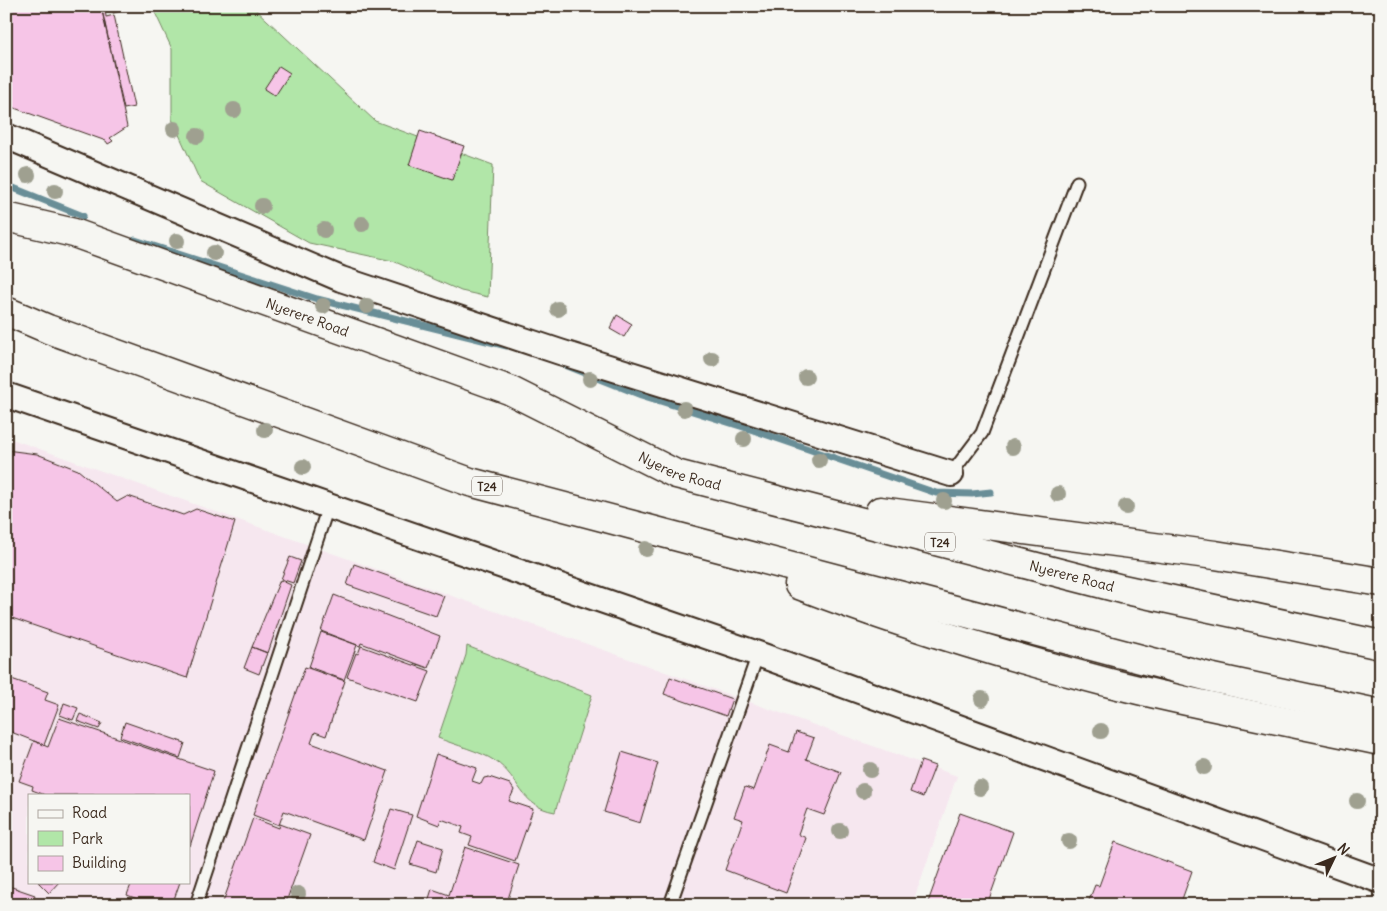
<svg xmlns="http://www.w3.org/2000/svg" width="1387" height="911" font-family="Delius,sans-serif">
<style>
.built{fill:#f6e7ef;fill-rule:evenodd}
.green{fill:#b1e6a8;stroke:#768863}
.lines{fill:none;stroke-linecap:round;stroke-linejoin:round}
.stream{stroke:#698e97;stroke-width:7}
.building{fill:#f6c5e7;stroke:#3b2a1e}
.lane-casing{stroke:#3b2a1e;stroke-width:15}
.street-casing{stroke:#3b2a1e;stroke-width:28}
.highway-casing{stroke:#3b2a1e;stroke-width:31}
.lane{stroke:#f6f6f2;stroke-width:11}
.street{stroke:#f6f6f2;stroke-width:24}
.highway{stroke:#f6f6f2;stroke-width:28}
.tree{fill:#9fa090}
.labels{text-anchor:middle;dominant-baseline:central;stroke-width:4.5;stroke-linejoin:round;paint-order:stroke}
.shield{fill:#f6f6f2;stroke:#73675e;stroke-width:1}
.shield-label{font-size:12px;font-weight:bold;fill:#3b2a1e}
.street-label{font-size:14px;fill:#3b2a1e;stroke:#f6f6f2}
</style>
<rect width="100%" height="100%" fill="#f6f6f2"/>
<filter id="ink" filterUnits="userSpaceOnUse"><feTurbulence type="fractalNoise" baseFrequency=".02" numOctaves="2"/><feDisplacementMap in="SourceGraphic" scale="10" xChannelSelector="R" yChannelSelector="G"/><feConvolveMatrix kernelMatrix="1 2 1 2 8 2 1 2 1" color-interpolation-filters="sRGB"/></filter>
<g filter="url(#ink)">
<path class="built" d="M6,437L957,776L912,905H6ZM29,795H189V882H29Z"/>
<path class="green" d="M152,6H252L375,121L493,165L488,297L461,291L393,261L309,243L200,181L172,119V49Z
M467,646L592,695L555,812C519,806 521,778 495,761C480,751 455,745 438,738L466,655Z"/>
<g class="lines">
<path class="stream" d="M6,185L83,216
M135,240L317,299L507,346
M565,365L641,395L753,430L936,493L972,494L991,492"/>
</g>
<path class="building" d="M17,6H101L127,127L110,138L113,141L108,144L106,141L6,105V8Z
M112,6H133V8L113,13Z
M105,9L106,17L114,15L134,107L124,109L102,10Z
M279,66L290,73L275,96L264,89Z
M420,131L464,146L452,180L409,165Z
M617,315L632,324L624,337L610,329Z
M6,450L37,454L78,470L117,502L128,496L183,515L196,509L235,522L187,678L6,616Z
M290,557L301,561L293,583L281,579Z
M354,564L444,596L436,616L347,585Z
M280,580L291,585L268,653L252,647Z
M334,595L440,636L428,668L361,643L360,646L321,631Z
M321,632L357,645L344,680L309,667Z
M361,646L430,671L418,702L347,677L356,653L358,654Z
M252,647L267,653L259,674L244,668Z
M305,667L345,681L326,736L315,732L311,743L388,771L364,840L284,811L279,825L253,815Z
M6,677L48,692L45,700L59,705L44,745L6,730Z
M670,677L732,699L726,716L664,694Z
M64,703L78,708L73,720L60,715Z
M80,714L102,723L99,729L77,721Z
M59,718L214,771L190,846L189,795H45L32,790L33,786L19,781L34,741L48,747Z
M125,722L185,743L180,758L120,737Z
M796,732L814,738L806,759L841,772L824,815L807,809L798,834L806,838L786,893L725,870L743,820L734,817L745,787L754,790L770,745L789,752Z
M622,752L658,763L640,823L604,812Z
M436,754L477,768L472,781L481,784L484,778L489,777L510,784L514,790L509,801L533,809L515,861L469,845L472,837L461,833L463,827L441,819L439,825L416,816Z
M921,761L935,766L923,797L910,792Z
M391,809L412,815L394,870L373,862Z
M960,813L1013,832L987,905H927Z
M253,818L279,828L280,824L310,835L285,905H222Z
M418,840L443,848L436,872L410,864Z
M1115,842L1192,871L1180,905L1088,903L1095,885L1099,886Z
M465,847L519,865L506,905H427L432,889L449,895Z
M38,882H59L49,893Z
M132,882H180L172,905H138L140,900L127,895Z
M6,885L35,895L32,903L37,905H6Z"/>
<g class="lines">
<g class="lane-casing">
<path id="lane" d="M951,474L982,433L1077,182
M196,905L328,507
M670,905L758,654"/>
</g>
<g class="street-casing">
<path id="street" d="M6,136L341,279L560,352L951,474
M6,395L758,654L1381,881"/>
</g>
<g class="highway-casing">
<g id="highway">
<path id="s1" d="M6,217L74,233L509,390L676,474L1122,589L1381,645"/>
<path d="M6,311L48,329L470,482L1213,678L1381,714"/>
<path d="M880,511L1215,555L1381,582"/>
<path d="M799,585C900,624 1005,656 1110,683C1199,706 1291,722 1381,741"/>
</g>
</g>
<use href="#lane" class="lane"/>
<use href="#street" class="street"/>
<use href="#highway" class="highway"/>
</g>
<g class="tree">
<circle cx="234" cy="110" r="8"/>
<circle cx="174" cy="129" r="8"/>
<circle cx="197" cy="136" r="8"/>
<circle cx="28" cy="175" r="8"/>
<circle cx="55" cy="191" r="8"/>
<circle cx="262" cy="206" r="8"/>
<circle cx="362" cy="224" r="8"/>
<circle cx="324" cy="230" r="8"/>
<circle cx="177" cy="241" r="8"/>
<circle cx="214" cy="253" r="8"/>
<circle cx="323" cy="306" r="8"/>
<circle cx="367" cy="306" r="8"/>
<circle cx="558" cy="309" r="8"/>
<circle cx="712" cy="359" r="8"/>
<circle cx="806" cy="377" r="8"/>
<circle cx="590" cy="379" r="8"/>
<circle cx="684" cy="409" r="8"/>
<circle cx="265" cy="430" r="8"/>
<circle cx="744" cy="439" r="8"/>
<circle cx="1013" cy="447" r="8"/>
<circle cx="819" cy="460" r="8"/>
<circle cx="303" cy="467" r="8"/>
<circle cx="1058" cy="494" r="8"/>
<circle cx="944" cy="501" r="8"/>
<circle cx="1126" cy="507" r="8"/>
<circle cx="646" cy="549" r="8"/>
<circle cx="982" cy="699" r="8"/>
<circle cx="1101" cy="731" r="8"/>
<circle cx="1204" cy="767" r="8"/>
<circle cx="870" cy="770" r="8"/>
<circle cx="980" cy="788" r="8"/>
<circle cx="863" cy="791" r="8"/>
<circle cx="1357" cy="801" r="8"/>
<circle cx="840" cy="831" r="8"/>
<circle cx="1069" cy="841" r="8"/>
<circle cx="298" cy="894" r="8"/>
</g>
</g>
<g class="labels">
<g class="shield">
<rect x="472" y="476.5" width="30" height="19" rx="4"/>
<rect x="925" y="532.5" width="30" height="19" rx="4"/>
</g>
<g class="shield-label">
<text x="487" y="486">T24</text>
<text x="940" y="542">T24</text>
</g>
<g class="street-label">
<text stroke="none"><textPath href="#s1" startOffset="318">Nyerere Road</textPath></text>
<text stroke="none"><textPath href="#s1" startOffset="722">Nyerere Road</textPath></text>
<text stroke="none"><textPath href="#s1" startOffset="1128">Nyerere Road</textPath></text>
</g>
</g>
<rect width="1387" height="911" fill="none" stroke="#f6f6f2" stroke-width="25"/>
<rect x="12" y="12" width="1362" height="886" fill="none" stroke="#3b2a1e" stroke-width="2" filter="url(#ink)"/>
<rect x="28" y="794" width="162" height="90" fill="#f6f6f2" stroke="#aba49d"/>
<rect x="38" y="810" width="25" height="8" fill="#f6f6f2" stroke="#aba49d"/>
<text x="72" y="818" font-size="15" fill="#3b2a1e">Road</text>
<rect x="38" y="831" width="25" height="15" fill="#b1e6a8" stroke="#aba49d"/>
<text x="72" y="844" font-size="15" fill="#3b2a1e">Park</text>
<rect x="38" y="856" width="25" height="15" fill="#f6c5e7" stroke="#aba49d"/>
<text x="72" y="868" font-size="15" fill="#3b2a1e">Building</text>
<g transform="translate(1334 858) rotate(47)" stroke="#f6f6f2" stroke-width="4" paint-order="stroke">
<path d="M0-4L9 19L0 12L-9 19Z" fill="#3b2a1e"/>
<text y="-8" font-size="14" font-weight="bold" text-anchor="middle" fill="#3b2a1e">N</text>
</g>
</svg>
